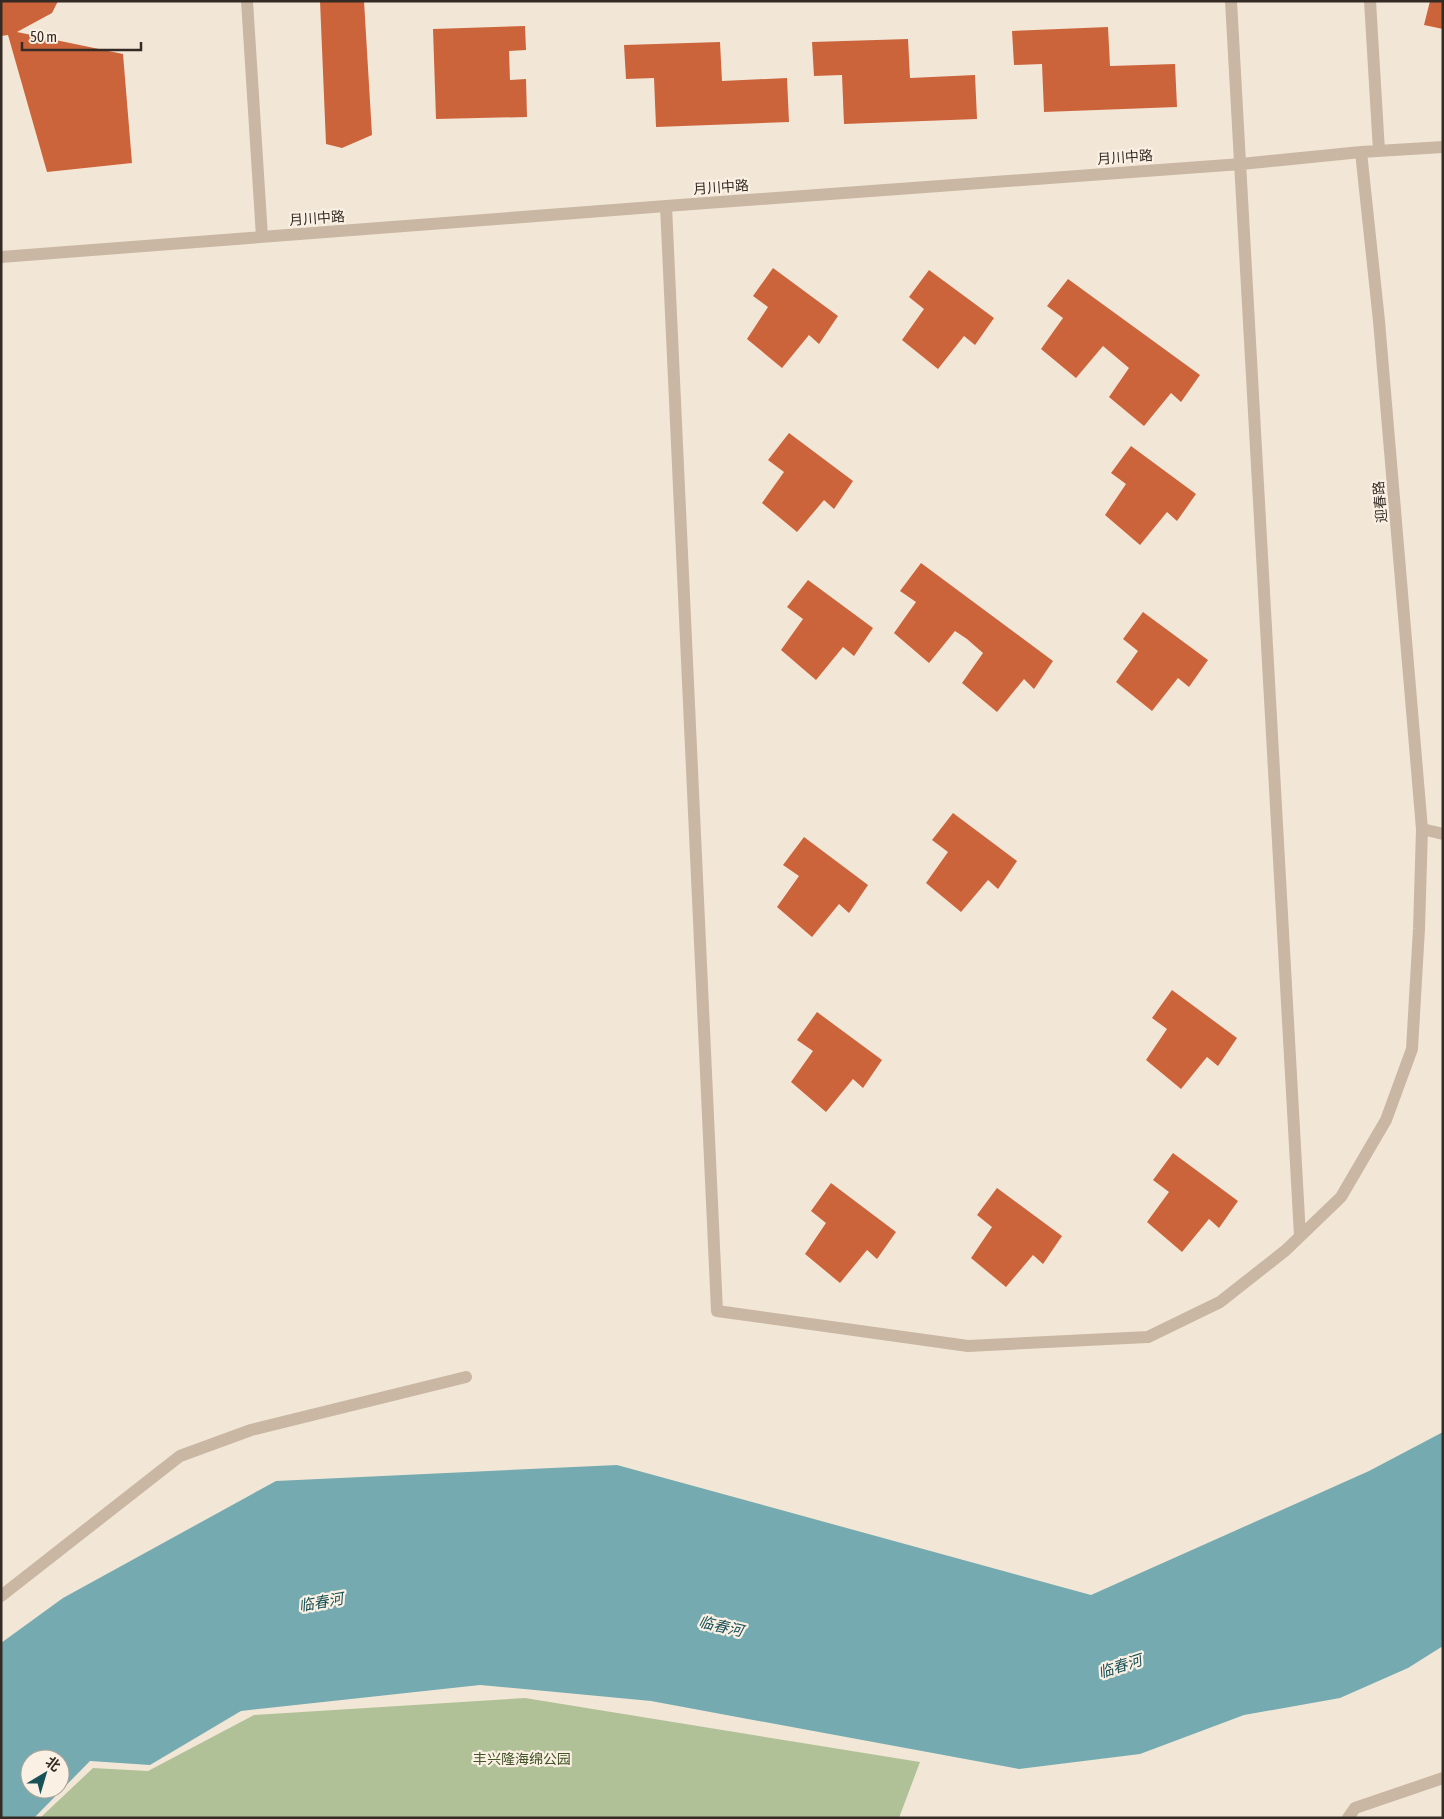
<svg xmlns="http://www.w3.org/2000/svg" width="1444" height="1819" font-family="'Asap Condensed','Noto Sans SC',sans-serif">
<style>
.green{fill:#b1c197}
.water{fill:#75abb0;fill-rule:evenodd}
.building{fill:#cc643b}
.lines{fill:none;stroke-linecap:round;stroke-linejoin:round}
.minor{stroke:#cab7a3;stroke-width:12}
.labels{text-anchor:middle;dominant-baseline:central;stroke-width:4.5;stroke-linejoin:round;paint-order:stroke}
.street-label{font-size:14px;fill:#352b25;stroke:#faf0e3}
.park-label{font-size:14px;fill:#425428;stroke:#faf0e3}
.water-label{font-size:15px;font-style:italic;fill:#195158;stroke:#faf0e3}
</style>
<rect width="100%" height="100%" fill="#f2e7d7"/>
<path class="green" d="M525,1698L920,1762L899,1818H40L93,1768L148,1771L254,1715Z"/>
<path class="water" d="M1443,1432V1646L1408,1668L1340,1698L1244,1715L1140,1754L1019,1769L651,1701L480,1685L241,1711L150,1765L90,1761L34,1818H1V1643L63,1598L276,1481L617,1465L1091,1595L1369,1471ZM30,1759H60V1789H30Z"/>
<path class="building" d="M1,1H58L52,13L17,32L123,54L132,163L47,172L8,35L1,36Z
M320,1H364L372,135L342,148L326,144Z
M1430,1H1443V29L1424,25Z
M525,26L526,50L509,51L510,80L526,79L527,117L436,119L433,29Z
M1108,27L1110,66L1175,64L1177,107L1044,112L1042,64L1014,65L1012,31Z
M908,39L910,78L975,75L977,119L844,124L842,75L814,76L812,42Z
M720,42L722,81L787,78L789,122L656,127L654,78L626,79L624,45Z
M773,268L838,316L819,344L809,335L782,368L747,339L768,307L753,296Z
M929,270L994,318L975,345L964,336L938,369L902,340L924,309L909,297Z
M1068,279L1200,375L1181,402L1171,393L1144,426L1109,397L1129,368L1103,346L1076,378L1041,349L1063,318L1047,306Z
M789,433L853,481L834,509L824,500L797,532L762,503L784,472L768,460Z
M1131,446L1196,494L1177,521L1167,512L1140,545L1105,515L1126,484L1111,473Z
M921,563L1053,661L1034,689L1024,679L997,712L962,683L983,653L967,639L955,631L929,663L894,633L916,602L900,591Z
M808,580L873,628L854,656L843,647L816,680L781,650L803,619L787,607Z
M1143,612L1208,660L1189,687L1178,678L1152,711L1116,682L1138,651L1123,639Z
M953,813L1017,861L998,889L988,880L961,912L926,883L948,852L932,840Z
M804,837L868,885L849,913L839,904L812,937L777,907L799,876L783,865Z
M1172,990L1237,1038L1218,1066L1207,1057L1181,1089L1146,1060L1167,1029L1152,1018Z
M817,1012L882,1060L863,1088L853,1079L826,1112L791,1082L813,1051L797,1040Z
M1173,1153L1238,1201L1219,1228L1209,1219L1182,1252L1147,1222L1169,1192L1153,1180Z
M831,1183L896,1232L877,1259L867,1250L840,1283L805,1254L826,1223L811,1211Z
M997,1188L1062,1236L1043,1264L1033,1255L1006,1287L971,1258L992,1227L977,1215Z"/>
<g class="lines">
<path class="minor" d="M247,1L262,237
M1231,1L1300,1236
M1370,1L1379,151
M1361,152L1379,321L1422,829L1443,834
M666,206L717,1311L968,1346L1148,1337L1220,1302L1286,1250L1341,1197L1386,1120L1412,1049L1419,929L1422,829
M1,257L666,206L1241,164L1361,152L1443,147
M1,1596L180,1456L251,1430L466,1377
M1348,1818L1355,1808L1443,1778"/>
</g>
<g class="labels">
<g class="street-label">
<text transform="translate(1125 157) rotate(-4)">月川中路</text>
<text transform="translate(721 187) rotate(-4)">月川中路</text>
<text transform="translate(317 218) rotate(-4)">月川中路</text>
<text transform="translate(1380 502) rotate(-95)">迎春路</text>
</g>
<g class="park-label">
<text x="522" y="1759">丰兴隆海绵公园</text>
</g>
<g class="water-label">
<text transform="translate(321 1602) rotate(-10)">临春河</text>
<text transform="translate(721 1626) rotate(13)">临春河</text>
<text transform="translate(1120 1666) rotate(-18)">临春河</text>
</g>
</g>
<rect width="1444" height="1819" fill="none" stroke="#352b25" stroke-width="5"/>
<g transform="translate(45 1774) rotate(38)"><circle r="24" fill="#faf0e3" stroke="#aba197"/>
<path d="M0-4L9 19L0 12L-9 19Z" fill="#195158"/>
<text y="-8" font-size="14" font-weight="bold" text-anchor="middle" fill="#352b25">北</text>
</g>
<path d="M22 42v8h119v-8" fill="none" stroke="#352b25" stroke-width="2.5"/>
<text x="30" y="42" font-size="15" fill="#352b25" stroke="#faf0e3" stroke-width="4" paint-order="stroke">50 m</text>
</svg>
